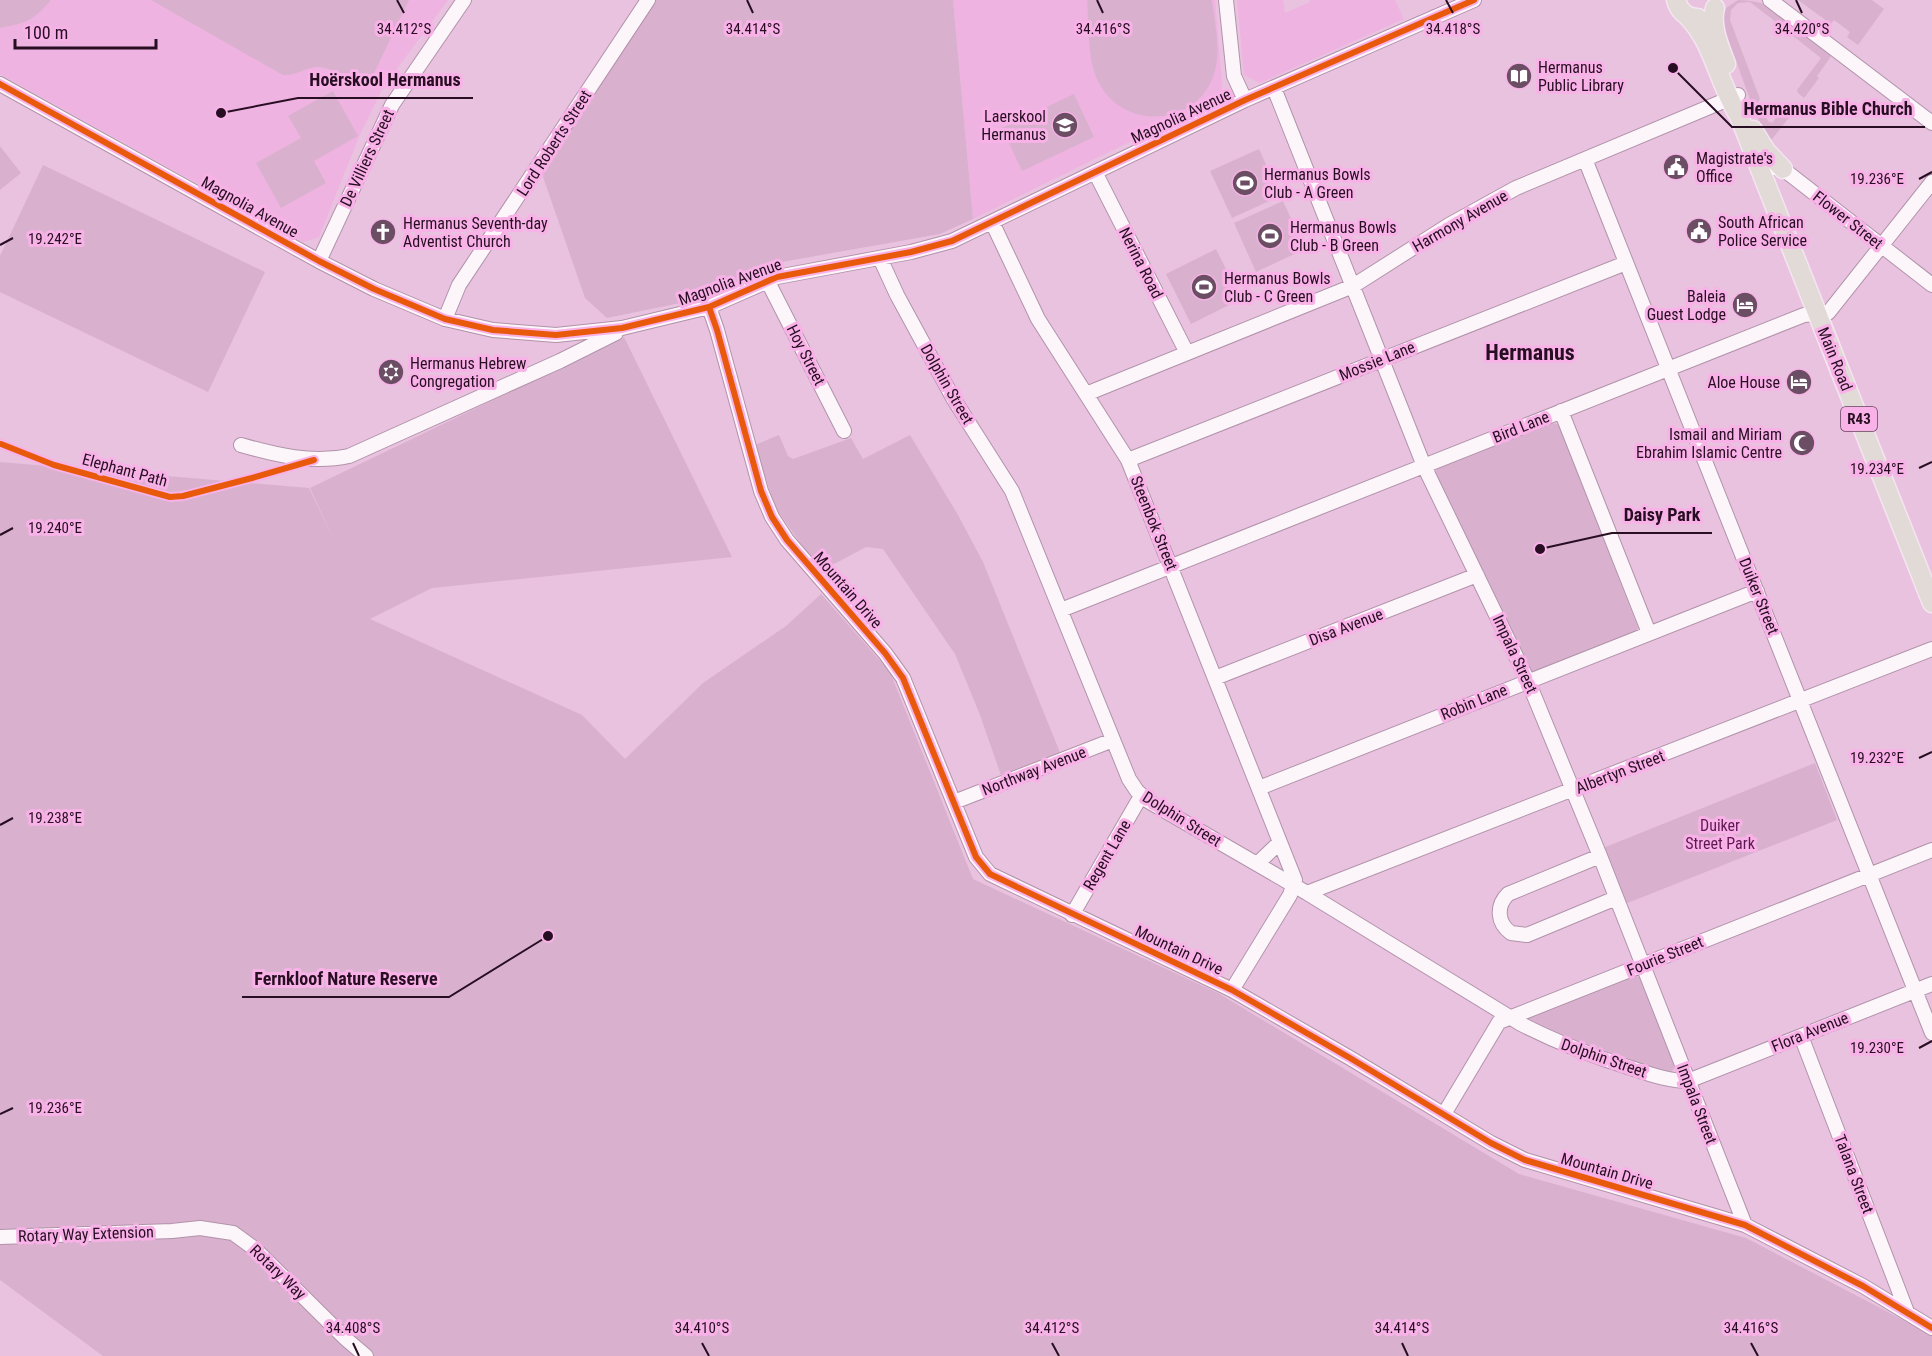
<svg xmlns="http://www.w3.org/2000/svg" width="1932" height="1356" font-family="'Roboto Condensed',sans-serif">
<style>
.built{fill:#eeb3e0}
.green{fill:#d9b1cf}
.lines{fill:none;stroke-linecap:round;stroke-linejoin:round}
.minor-casing{stroke:#b193aa;stroke-width:16}
.major-casing{stroke:#f5e4f1;stroke-width:21}
.minor{stroke:#fcf6fa;stroke-width:14}
.major{stroke:#e1dad7;stroke-width:18}
.cycleway-casing{stroke:#f9b2e7;stroke-width:10}
.cycleway{stroke:#e8590c;stroke-width:6}
.ticks{fill:none;stroke:#270e22;stroke-width:2}
.labels{text-anchor:middle;dominant-baseline:central;stroke-width:6;stroke-linejoin:round;paint-order:stroke}
.shield{fill:#f9b2e7;stroke:#663f5d;stroke-width:1.5}
.shield-label{font-size:15px;font-weight:bold;fill:#270e22}
.poi-label{font-size:16px;fill:#270e22;stroke:#f9b2e7;text-anchor:start}
.street-label{font-size:16px;fill:#270e22;stroke:#f9b2e7}
.park-label{font-size:16px;fill:#5d1951;stroke:#f9b2e7}
.district-label{font-size:22px;font-weight:bold;fill:#270e22;stroke:#f9b2e7}
.ticks-label{font-size:15px;text-anchor:middle;fill:#270e22;stroke:#f9b2e7;stroke-width:6;stroke-linejoin:round;paint-order:stroke}
.leader{fill:none;stroke:#270e22;stroke-width:2}
.callout-dot{fill:#270e22;stroke:#f9b2e7;stroke-width:2}
.callout-label{font-size:18px;text-anchor:middle;font-weight:bold;fill:#270e22;stroke:#f9b2e7;stroke-width:6;stroke-linejoin:round;paint-order:stroke}
</style>
<rect width="100%" height="100%" fill="#e9c2df"/>
<path class="built" d="M0,0H448L382,89L359,137L319,237L303,242L0,74Z
M953,0H1215L1223,96L973,219Z
M1237,0H1283L1285,13L1310,2V0H1395L1404,19L1260,83L1244,75Z"/>
<path class="green" d="M0,0H51C33,21 27,23 0,28Z
M151,0H409L367,88C355,82 327,65 315,67C303,69 295,76 283,75Z
M656,0H953L973,219L940,234L776,263L700,299L607,318L585,298L542,174Z
M1087,0H1212C1215,25 1222,53 1213,77C1194,128 1121,130 1098,81C1087,58 1089,26 1087,0Z
M1738,0C1756,0 1775,5 1786,21L1782,24L1776,22L1750,2L1738,3L1731,10L1730,20L1760,99L1755,106L1751,102L1724,28L1723,17L1726,8Z
M1798,0H1872L1884,9L1858,45L1847,37L1850,32L1834,20L1831,24Z
M1799,29L1831,54L1830,58L1817,76L1819,78L1804,98L1798,93L1797,90L1821,58L1793,36Z
M333,91L358,136L314,161L326,183L281,208L256,163L301,138L288,116Z
M1074,94L1094,137L1022,171L1002,128Z
M1787,103L1795,105L1796,109L1772,139L1769,141L1757,116L1763,112L1768,121L1772,123Z
M0,146L21,173L0,190Z
M1259,149L1280,196L1232,218L1210,171Z
M43,165L265,272L208,392L0,292V256Z
M1283,201L1305,249L1256,272L1234,223Z
M1216,249L1241,299L1191,324L1166,274Z
M624,337L732,557L432,588L370,619L582,715L625,759L703,683L786,626L821,594L890,672L973,879L1218,993L1519,1174L1746,1238L1932,1335V1356H103L0,1280V462L309,488L336,545L310,488Z
M1551,423L1557,424L1560,428L1638,628L1636,633L1534,673L1531,671L1435,473L1437,468Z
M779,435L788,456L793,459L851,438L863,459L910,435L958,515L983,562L1061,755L1002,778L980,715L955,654L883,549L866,547L823,570L804,548L779,513L773,501L755,445Z
M1815,763L1837,820L1625,904L1603,848Z
M1635,975L1641,979L1675,1067L1671,1073L1603,1055L1527,1021L1528,1015Z"/>
<g class="lines">
<g class="minor-casing">
<path id="minor" d="M1226,0L1234,76L1245,100
M1770,0L1932,123
M0,84L319,261L374,289L445,319L493,330L556,335L622,328L709,307L777,277L911,252L952,241L1245,100L1474,0
M1274,88L1424,466L1528,681L1600,856L1745,1225
M1585,159L1932,1033
M1773,168L1783,169L1932,285
M1095,172L1187,353
M992,222L1038,319L1128,460L1295,880L1290,895L1232,990
M880,258L897,295L953,398L1012,491L1129,779L1137,791L1148,801L1307,893L1521,1024C1558,1043 1595,1057 1634,1069C1652,1075 1669,1081 1688,1081L1932,984
M319,261L392,105L464,0
M767,280L844,431
M709,307L717,330L761,491L772,517L787,540L885,653L903,678L976,857L990,874L1232,990L1350,1058L1491,1143L1525,1160L1745,1225L1863,1286L1932,1328
M445,319L459,285L648,0
M1086,394L1353,286L1449,225L1516,188L1738,95
M1561,411L1649,633
M241,445C276,455 312,464 349,456L560,361L616,333
M1128,460L1626,263
M1061,610L1804,315L1828,313L1932,182
M1215,678L1477,575
M1259,788L1757,591
M954,802L1113,740
M1600,856L1508,894C1496,906 1497,923 1511,933L1527,935L1616,898
M1257,864L1280,842
M1307,893L1932,649
M1072,915L1141,796
M1801,1036L1907,1312
M1444,1114L1499,1022L1932,850
M0,1237L172,1231L200,1228L233,1233L255,1249L346,1339L366,1356"/>
</g>
<g class="major-casing">
<path id="major" d="M1676,0C1679,11 1686,18 1698,18
M1715,8C1710,26 1720,48 1726,64
M1687,16C1713,41 1719,85 1739,116L1932,603
M1753,130L1766,151L1783,169"/>
</g>
<use href="#minor" class="minor"/>
<use href="#major" class="major"/>
<g class="cycleway-casing">
<path id="cycleway" d="M0,84L319,261L374,289L445,319L493,330L556,335L622,328L709,307L777,277L911,252L952,241L1245,100L1474,0
M709,307L717,330L761,491L772,517L787,540L885,653L903,678L976,857L990,874L1232,990L1350,1058L1491,1143L1525,1160L1745,1225L1863,1286L1932,1328
M1,444L54,465L170,497L183,496L252,478L314,460"/>
</g>
<use href="#cycleway" class="cycleway"/>
</g>
<path class="ticks" d="M397,0L404,13M747,0L753,13M1097,0L1103,13M1446,0L1453,13M1796,0L1802,13M1919,179L1932,172M0,245L13,238M1919,468L1932,462M0,535L13,528M1919,758L1932,752M0,825L13,818M1919,1048L1932,1041M0,1114L13,1108M353,1343L359,1356M702,1343L709,1356M1052,1343L1059,1356M1402,1343L1408,1356M1751,1343L1758,1356"/>
<defs>
<g id="library-disc" transform="scale(1.35)"><circle r="9.5" fill="#6b4d64" stroke="#f9b2e7"/><path d="M-6-4Q-3-5.5-.7-3.5V5Q-3 3-6 4ZM6-4Q3-5.5 .7-3.5V5Q3 3 6 4Z" fill="#fff"/></g>
<g id="school-disc" transform="scale(1.35)"><circle r="9.5" fill="#6b4d64" stroke="#f9b2e7"/><path d="M0-5L7-2L0 1L-7-2ZM-4 1L0 2.5L4 1V4Q0 6-4 4Z" fill="#fff"/></g>
<g id="civic-disc" transform="scale(1.35)"><circle r="9.5" fill="#6b4d64" stroke="#f9b2e7"/><path d="M-.6-6.5H3V-4.5H.6V-3L4-1V1h2V6H-6V1h2V-1L-.6-3ZM-1.2 2.5V6h2.4V2.5Z" fill="#fff"/></g>
<g id="stadium-disc" transform="scale(1.35)"><circle r="9.5" fill="#6b4d64" stroke="#f9b2e7"/><path d="M0-5a6.5 5 0 1 0 0 10a6.5 5 0 1 0 0-10ZM-3.5-1.8h7v3.6h-7Z" fill="#fff"/></g>
<g id="church-disc" transform="scale(1.35)"><circle r="9.5" fill="#6b4d64" stroke="#f9b2e7"/><path d="M-1.2-6h2.4v3.5h3.3v2.4h-3.3V6h-2.4V-.1h-3.3v-2.4h3.3Z" fill="#fff"/></g>
<g id="hotel-disc" transform="scale(1.35)"><circle r="9.5" fill="#6b4d64" stroke="#f9b2e7"/><path d="M-6-4.5h1.5V1H6V5H4.5V3h-9V5H-6ZM-4 0a1.8 1.8 0 1 1 3.6 0ZM.5 0V-2.5h3Q6-2.5 6 0Z" fill="#fff"/></g>
<g id="synagogue-disc" transform="scale(1.35)"><circle r="9.5" fill="#6b4d64" stroke="#f9b2e7"/><path d="M0-6.5L5.6 3.2H-5.6ZM0 6.5L5.6-3.2H-5.6Z" fill="#fff"/></g>
<g id="mosque-disc" transform="scale(1.35)"><circle r="9.5" fill="#6b4d64" stroke="#f9b2e7"/><path d="M3.5-4.9A6 6 0 1 0 3.5 4.9A5 5 0 1 1 3.5-4.9Z" fill="#fff"/></g>
</defs>
<g fill-rule="evenodd">
<use href="#library-disc" x="1519" y="76"/>
<use href="#school-disc" x="1065" y="125"/>
<use href="#civic-disc" x="1676" y="167"/>
<use href="#stadium-disc" x="1245" y="183"/>
<use href="#civic-disc" x="1699" y="231"/>
<use href="#church-disc" x="383" y="232"/>
<use href="#stadium-disc" x="1270" y="236"/>
<use href="#stadium-disc" x="1204" y="287"/>
<use href="#hotel-disc" x="1745" y="305"/>
<use href="#synagogue-disc" x="391" y="372"/>
<use href="#hotel-disc" x="1799" y="382"/>
<use href="#mosque-disc" x="1802" y="443"/>
</g>
<g class="labels">
<rect class="shield" x="1841" y="407" width="36" height="24" rx="4.5"/>
<g class="shield-label">
<text x="1859" y="419">R43</text>
</g>
<g class="poi-label">
<text x="1538" y="67">Hermanus<tspan x="1538" dy="18">Public Library</tspan></text>
<text x="1046" y="116" text-anchor="end">Laerskool<tspan x="1046" dy="18">Hermanus</tspan></text>
<text x="1696" y="158">Magistrate's<tspan x="1696" dy="18">Office</tspan></text>
<text x="1264" y="174">Hermanus Bowls<tspan x="1264" dy="18">Club - A Green</tspan></text>
<text x="1718" y="222">South African<tspan x="1718" dy="18">Police Service</tspan></text>
<text x="403" y="223">Hermanus Seventh-day<tspan x="403" dy="18">Adventist Church</tspan></text>
<text x="1290" y="227">Hermanus Bowls<tspan x="1290" dy="18">Club - B Green</tspan></text>
<text x="1224" y="278">Hermanus Bowls<tspan x="1224" dy="18">Club - C Green</tspan></text>
<text x="1726" y="296" text-anchor="end">Baleia<tspan x="1726" dy="18">Guest Lodge</tspan></text>
<text x="410" y="363">Hermanus Hebrew<tspan x="410" dy="18">Congregation</tspan></text>
<text x="1780" y="382" text-anchor="end">Aloe House</text>
<text x="1782" y="434" text-anchor="end">Ismail and Miriam<tspan x="1782" dy="18">Ebrahim Islamic Centre</tspan></text>
</g>
<g class="street-label">
<text transform="translate(1181 116) rotate(-25)">Magnolia Avenue</text>
<text transform="translate(554 143) rotate(-57)">Lord Roberts Street</text>
<text transform="translate(367 158) rotate(-65)">De Villiers Street</text>
<text transform="translate(250 207) rotate(29)">Magnolia Avenue</text>
<text transform="translate(1848 220) rotate(38)">Flower Street</text>
<text transform="translate(1460 221) rotate(-30)">Harmony Avenue</text>
<text transform="translate(1141 263) rotate(63)">Nerina Road</text>
<text transform="translate(730 282) rotate(-20)">Magnolia Avenue</text>
<text transform="translate(806 355) rotate(63)">Hoy Street</text>
<text transform="translate(1835 359) rotate(68)">Main Road</text>
<text transform="translate(1377 361) rotate(-22)">Mossie Lane</text>
<text transform="translate(947 384) rotate(60)">Dolphin Street</text>
<text transform="translate(1521 427) rotate(-22)">Bird Lane</text>
<text transform="translate(125 470) rotate(15)">Elephant Path</text>
<text transform="translate(1154 523) rotate(68)">Steenbok Street</text>
<text transform="translate(848 590) rotate(49)">Mountain Drive</text>
<text transform="translate(1759 596) rotate(68)">Duiker Street</text>
<text transform="translate(1346 627) rotate(-21)">Disa Avenue</text>
<text transform="translate(1515 654) rotate(65)">Impala Street</text>
<text transform="translate(1474 702) rotate(-22)">Robin Lane</text>
<text transform="translate(1034 771) rotate(-21)">Northway Avenue</text>
<text transform="translate(1620 772) rotate(-21)">Albertyn Street</text>
<text transform="translate(1182 819) rotate(32)">Dolphin Street</text>
<text transform="translate(1107 855) rotate(-60)">Regent Lane</text>
<text transform="translate(1179 950) rotate(25)">Mountain Drive</text>
<text transform="translate(1665 956) rotate(-22)">Fourie Street</text>
<text transform="translate(1810 1032) rotate(-22)">Flora Avenue</text>
<text transform="translate(1604 1058) rotate(19)">Dolphin Street</text>
<text transform="translate(1697 1104) rotate(69)">Impala Street</text>
<text transform="translate(1607 1171) rotate(16)">Mountain Drive</text>
<text transform="translate(1854 1174) rotate(69)">Talana Street</text>
<text transform="translate(86 1234) rotate(-2)">Rotary Way Extension</text>
<text transform="translate(278 1272) rotate(44)">Rotary Way</text>
</g>
<g class="park-label">
<text x="1720" y="825">Duiker<tspan x="1720" dy="18">Street Park</tspan></text>
</g>
<g class="district-label">
<text x="1530" y="352">Hermanus</text>
</g>
</g>
<g class="ticks-label">
<text x="404" y="34">34.412°S</text>
<text x="753" y="34">34.414°S</text>
<text x="1103" y="34">34.416°S</text>
<text x="1453" y="34">34.418°S</text>
<text x="1802" y="34">34.420°S</text>
<text x="1877" y="184">19.236°E</text>
<text x="55" y="244">19.242°E</text>
<text x="1877" y="474">19.234°E</text>
<text x="55" y="533">19.240°E</text>
<text x="1877" y="763">19.232°E</text>
<text x="55" y="823">19.238°E</text>
<text x="1877" y="1053">19.230°E</text>
<text x="55" y="1113">19.236°E</text>
<text x="353" y="1333">34.408°S</text>
<text x="702" y="1333">34.410°S</text>
<text x="1052" y="1333">34.412°S</text>
<text x="1402" y="1333">34.414°S</text>
<text x="1751" y="1333">34.416°S</text>
</g>
<path class="leader" d="M221 113L298 98H473M1673 68L1732 127H1925M1540 549L1612 533H1712M548 936L449 997H242"/>
<g class="callout-dot">
<circle cx="221" cy="113" r="6"/>
<circle cx="1673" cy="68" r="6"/>
<circle cx="1540" cy="549" r="6"/>
<circle cx="548" cy="936" r="6"/>
</g>
<g class="callout-label">
<text x="385" y="86">Hoërskool Hermanus</text>
<text x="1828" y="115">Hermanus Bible Church</text>
<text x="1662" y="521">Daisy Park</text>
<text x="346" y="985">Fernkloof Nature Reserve</text>
</g>
<path d="M15 39v9h141v-9" fill="none" stroke="#270e22" stroke-width="3"/>
<text x="24" y="39" font-size="18" fill="#270e22" stroke="#f9b2e7" stroke-width="4.5" paint-order="stroke">100 m</text>
</svg>
